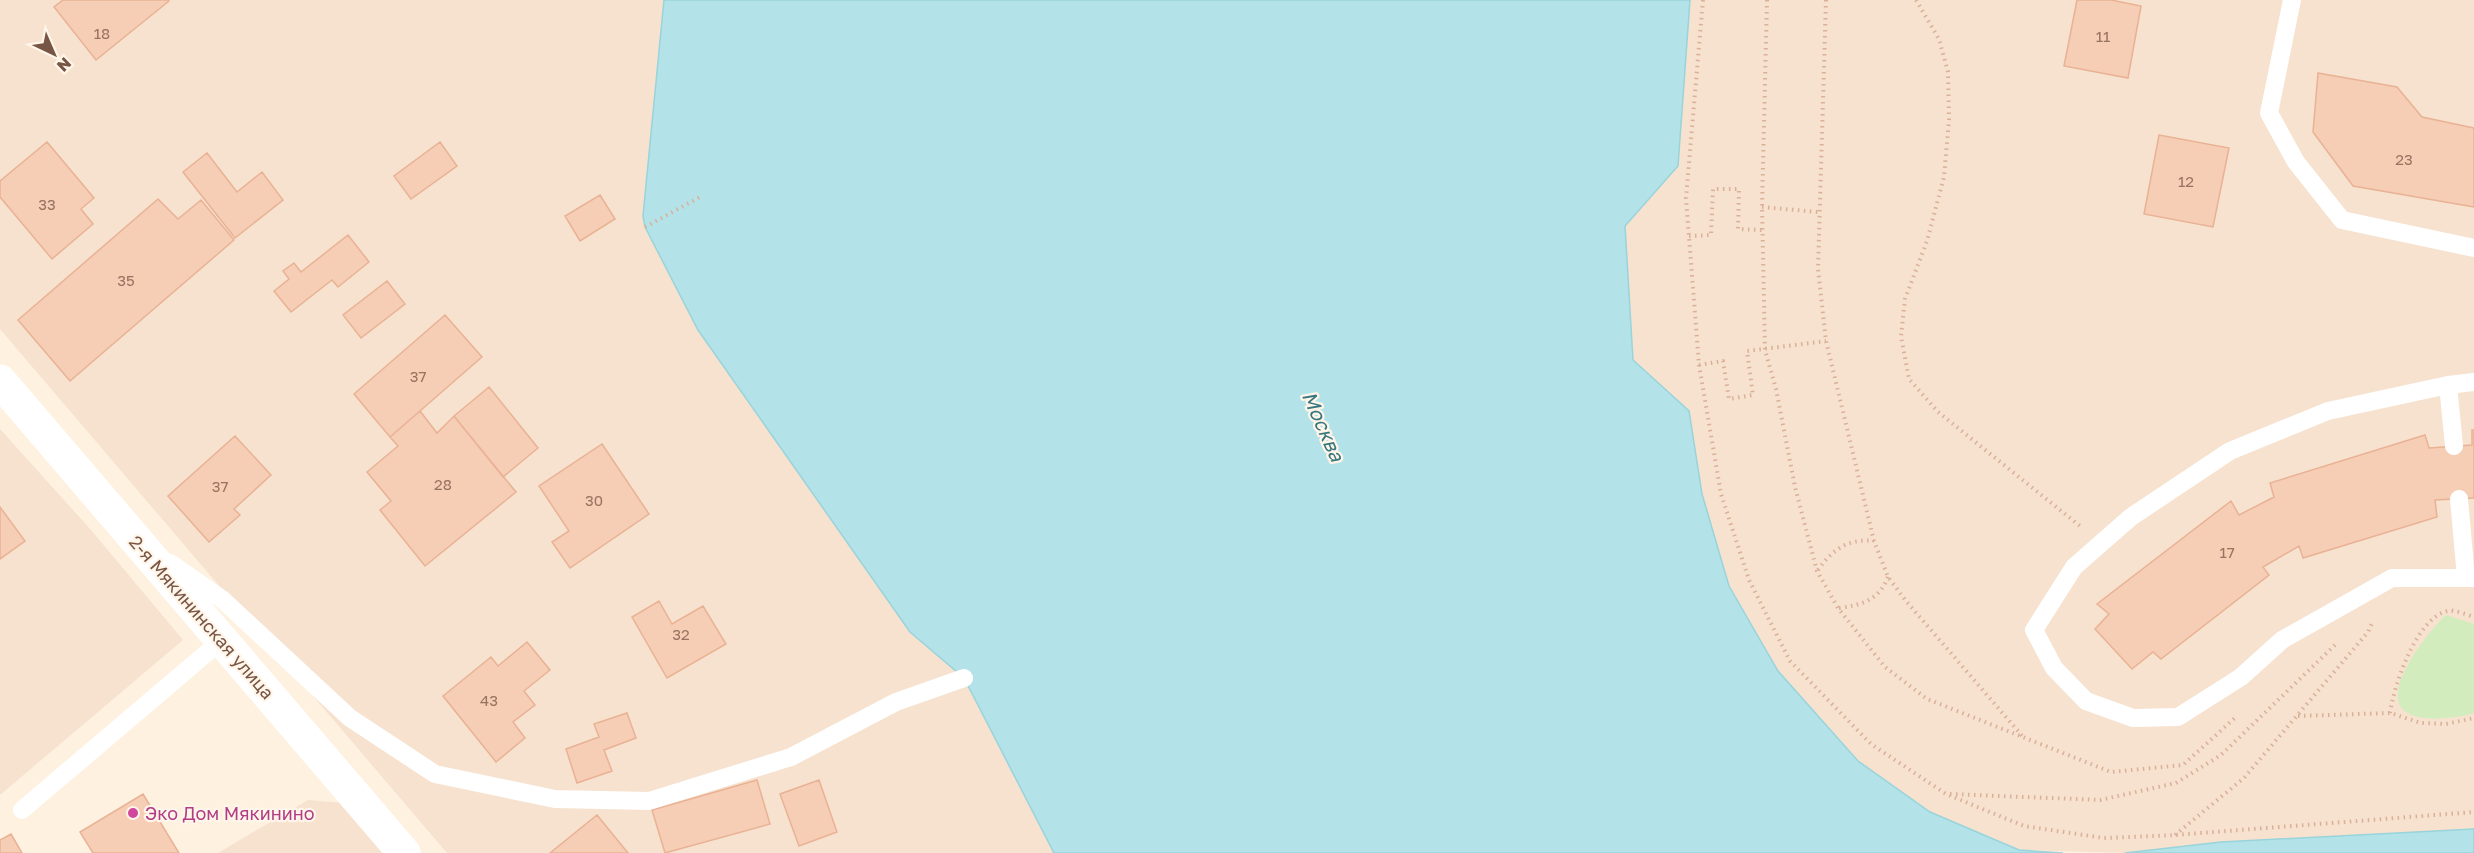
<svg xmlns="http://www.w3.org/2000/svg" width="2474" height="853" font-family="'Golos Text',sans-serif">
<style>
.residential{fill:#f6e2ce}
.green{fill:#d2ecbe}
.water{fill:#b3e3e9;stroke:#99d3db;stroke-width:1.5}
.building{fill:#f6cdb5;stroke:#e9b294;stroke-width:1.5}
.lines{fill:none;stroke-linecap:round;stroke-linejoin:round}
.path{stroke:#dab099;stroke-width:4;stroke-dasharray:1.5 4.5;stroke-linecap:butt}
.service{stroke:#fff;stroke-width:18}
.tertiary{stroke:#fff;stroke-width:33}
.hotel-dot{fill:#d1479c;stroke:#fff5e8;stroke-width:2}
.labels{text-anchor:middle;dominant-baseline:central;stroke-width:4.5;stroke-linejoin:round;paint-order:stroke}
.number-label{font-size:15px;fill:#977361}
.street-label{font-size:18px;fill:#775545;stroke:#fff5e8}
.hotel-label{font-size:18px;fill:#b23c85;stroke:#fff5e8;text-anchor:start}
.water-label{font-size:20px;font-style:italic;fill:#38757e;stroke:#fff5e8}
</style>
<rect width="100%" height="100%" fill="#fef1e0"/>
<path class="residential" d="M0,0H664L643,216L645,227L698,330L964,678L1054,853H447L0,329Z
M1690,0H2474V829L2221,842L2125,853L2019,850L1930,812L1858,761L1778,671L1729,586L1702,494L1689,412L1633,360L1625,226L1678,166Z
M0,429L91,530L183,640L0,795Z
M308,800L343,803L385,853H218Z"/>
<path class="green" d="M2446,615L2474,624V713C2455,719 2393,728 2398,692C2400,669 2429,631 2446,615Z"/>
<path class="water" d="M664,0H1690L1678,166L1625,226L1633,360L1689,411L1702,494L1729,586L1778,671L1858,761L1930,812L2019,850L2063,853H1054L964,678L910,632L698,330L645,227L643,216Z
M2474,829V853H2125L2221,842Z"/>
<path class="building" d="M63,0H168L169,1L96,60L54,7Z
M2077,0H2111L2141,6L2128,78L2064,66Z
M2318,73L2397,87L2422,117L2474,128V207L2353,186L2313,132Z
M2159,135L2229,148L2213,227L2144,214Z
M47,142L94,198L81,209L93,224L52,259L0,197V181Z
M440,142L457,166L411,199L394,176Z
M207,153L237,192L262,172L283,200L235,238L183,172Z
M600,195L615,219L580,241L565,216Z
M158,199L178,219L201,200L234,240L70,381L18,320Z
M348,235L369,262L338,287L332,280L291,312L274,291L289,279L283,271L294,263L301,272Z
M387,281L405,304L361,338L343,315Z
M445,315L482,357L390,437L354,394Z
M489,387L538,448L503,477L454,416Z
M420,411L437,433L454,416L516,492L425,566L380,510L391,501L367,472L398,446L390,437Z
M2472,430H2474V498L2435,500L2437,517L2303,558L2299,546L2263,567L2269,575L2161,659L2153,652L2132,669L2095,629L2109,614L2097,604L2231,501L2239,515L2274,497L2270,483L2425,435L2429,448L2472,445Z
M235,436L271,475L234,509L240,515L209,542L168,496Z
M602,444L649,514L570,568L552,542L569,531L539,486Z
M0,507L25,541L0,559Z
M659,601L672,624L703,606L726,644L667,678L632,617Z
M527,642L550,670L524,691L535,705L513,722L525,738L496,762L443,696L491,657L498,666Z
M627,713L636,738L604,750L612,771L577,783L566,749L599,737L594,724Z
M757,780L770,824L665,853L652,810Z
M819,780L837,832L799,846L780,794Z
M143,794L179,853H93L80,832Z
M597,815L628,853H550Z
M11,834L22,853H0V840Z"/>
<g class="lines">
<path class="path" d="M1703,0L1686,198L1699,365L1721,494L1749,580L1790,661L1871,744L1946,794L2024,826L2104,838L2175,835L2474,812
M1767,0L1762,207L1765,350L1776,389L1795,487L1817,571L1838,608L1885,667L1927,699L2111,772L2183,765L2237,716
M1826,0L1818,269L1826,341L1874,541L1888,577L1906,601L2024,738
M1916,0L1939,39L1948,72L1949,120L1944,177L1927,241L1905,299L1901,336L1909,379L1938,412L2080,526
M1762,207L1818,212
M645,227L702,196
M1689,236L1711,235L1713,189H1739L1738,229L1762,230
M1699,365L1723,361L1729,399L1753,395L1747,351L1826,341
M1818,570C1832,550 1848,538 1874,541
M1839,608C1862,605 1879,600 1888,577
M2390,713C2394,685 2416,619 2447,611C2454,609 2467,615 2474,617
M2298,716L2390,713L2421,723L2446,724L2474,718
M1950,794L2100,800L2176,783L2221,755L2335,645
M2175,835L2244,778L2368,632L2372,623"/>
<path class="service" d="M2292,0L2269,113L2296,162L2342,220L2474,248
M2474,382L2448,385L2328,411L2230,451L2131,517L2074,567L2034,630L2054,668L2086,701L2133,718L2178,717L2241,677L2282,640L2392,578H2474
M2448,385L2454,446
M2459,499L2466,578
M170,563L223,600L350,718L435,774L555,799L649,801L791,757L896,702L964,678
M22,810L222,640"/>
<path class="tertiary" d="M0,381L404,853"/>
</g>
<circle class="hotel-dot" cx="133" cy="813" r="6"/>
<g class="labels">
<g class="number-label">
<text x="102" y="33">18</text>
<text x="2103" y="36">11</text>
<text x="2404" y="159">23</text>
<text x="2186" y="181">12</text>
<text x="47" y="204">33</text>
<text x="126" y="280">35</text>
<text x="418" y="376">37</text>
<text x="443" y="484">28</text>
<text x="220" y="486">37</text>
<text x="594" y="500">30</text>
<text x="2227" y="552">17</text>
<text x="681" y="634">32</text>
<text x="489" y="700">43</text>
</g>
<g class="street-label">
<text transform="translate(202 617) rotate(49)">2-я Мякининская улица</text>
</g>
<g class="hotel-label">
<text x="145" y="813">Эко Дом Мякинино</text>
</g>
<g class="water-label">
<text transform="translate(1324 426) rotate(66)">Москва</text>
</g>
</g>
<g transform="translate(54 54) rotate(136)" stroke="#fff5e8" stroke-width="4.5" paint-order="stroke">
<path d="M0-4.5L10 22L0 15L-10 22Z" fill="#775545"/>
<text y="-9" font-size="16" font-weight="bold" text-anchor="middle" fill="#775545">N</text>
</g>
</svg>
